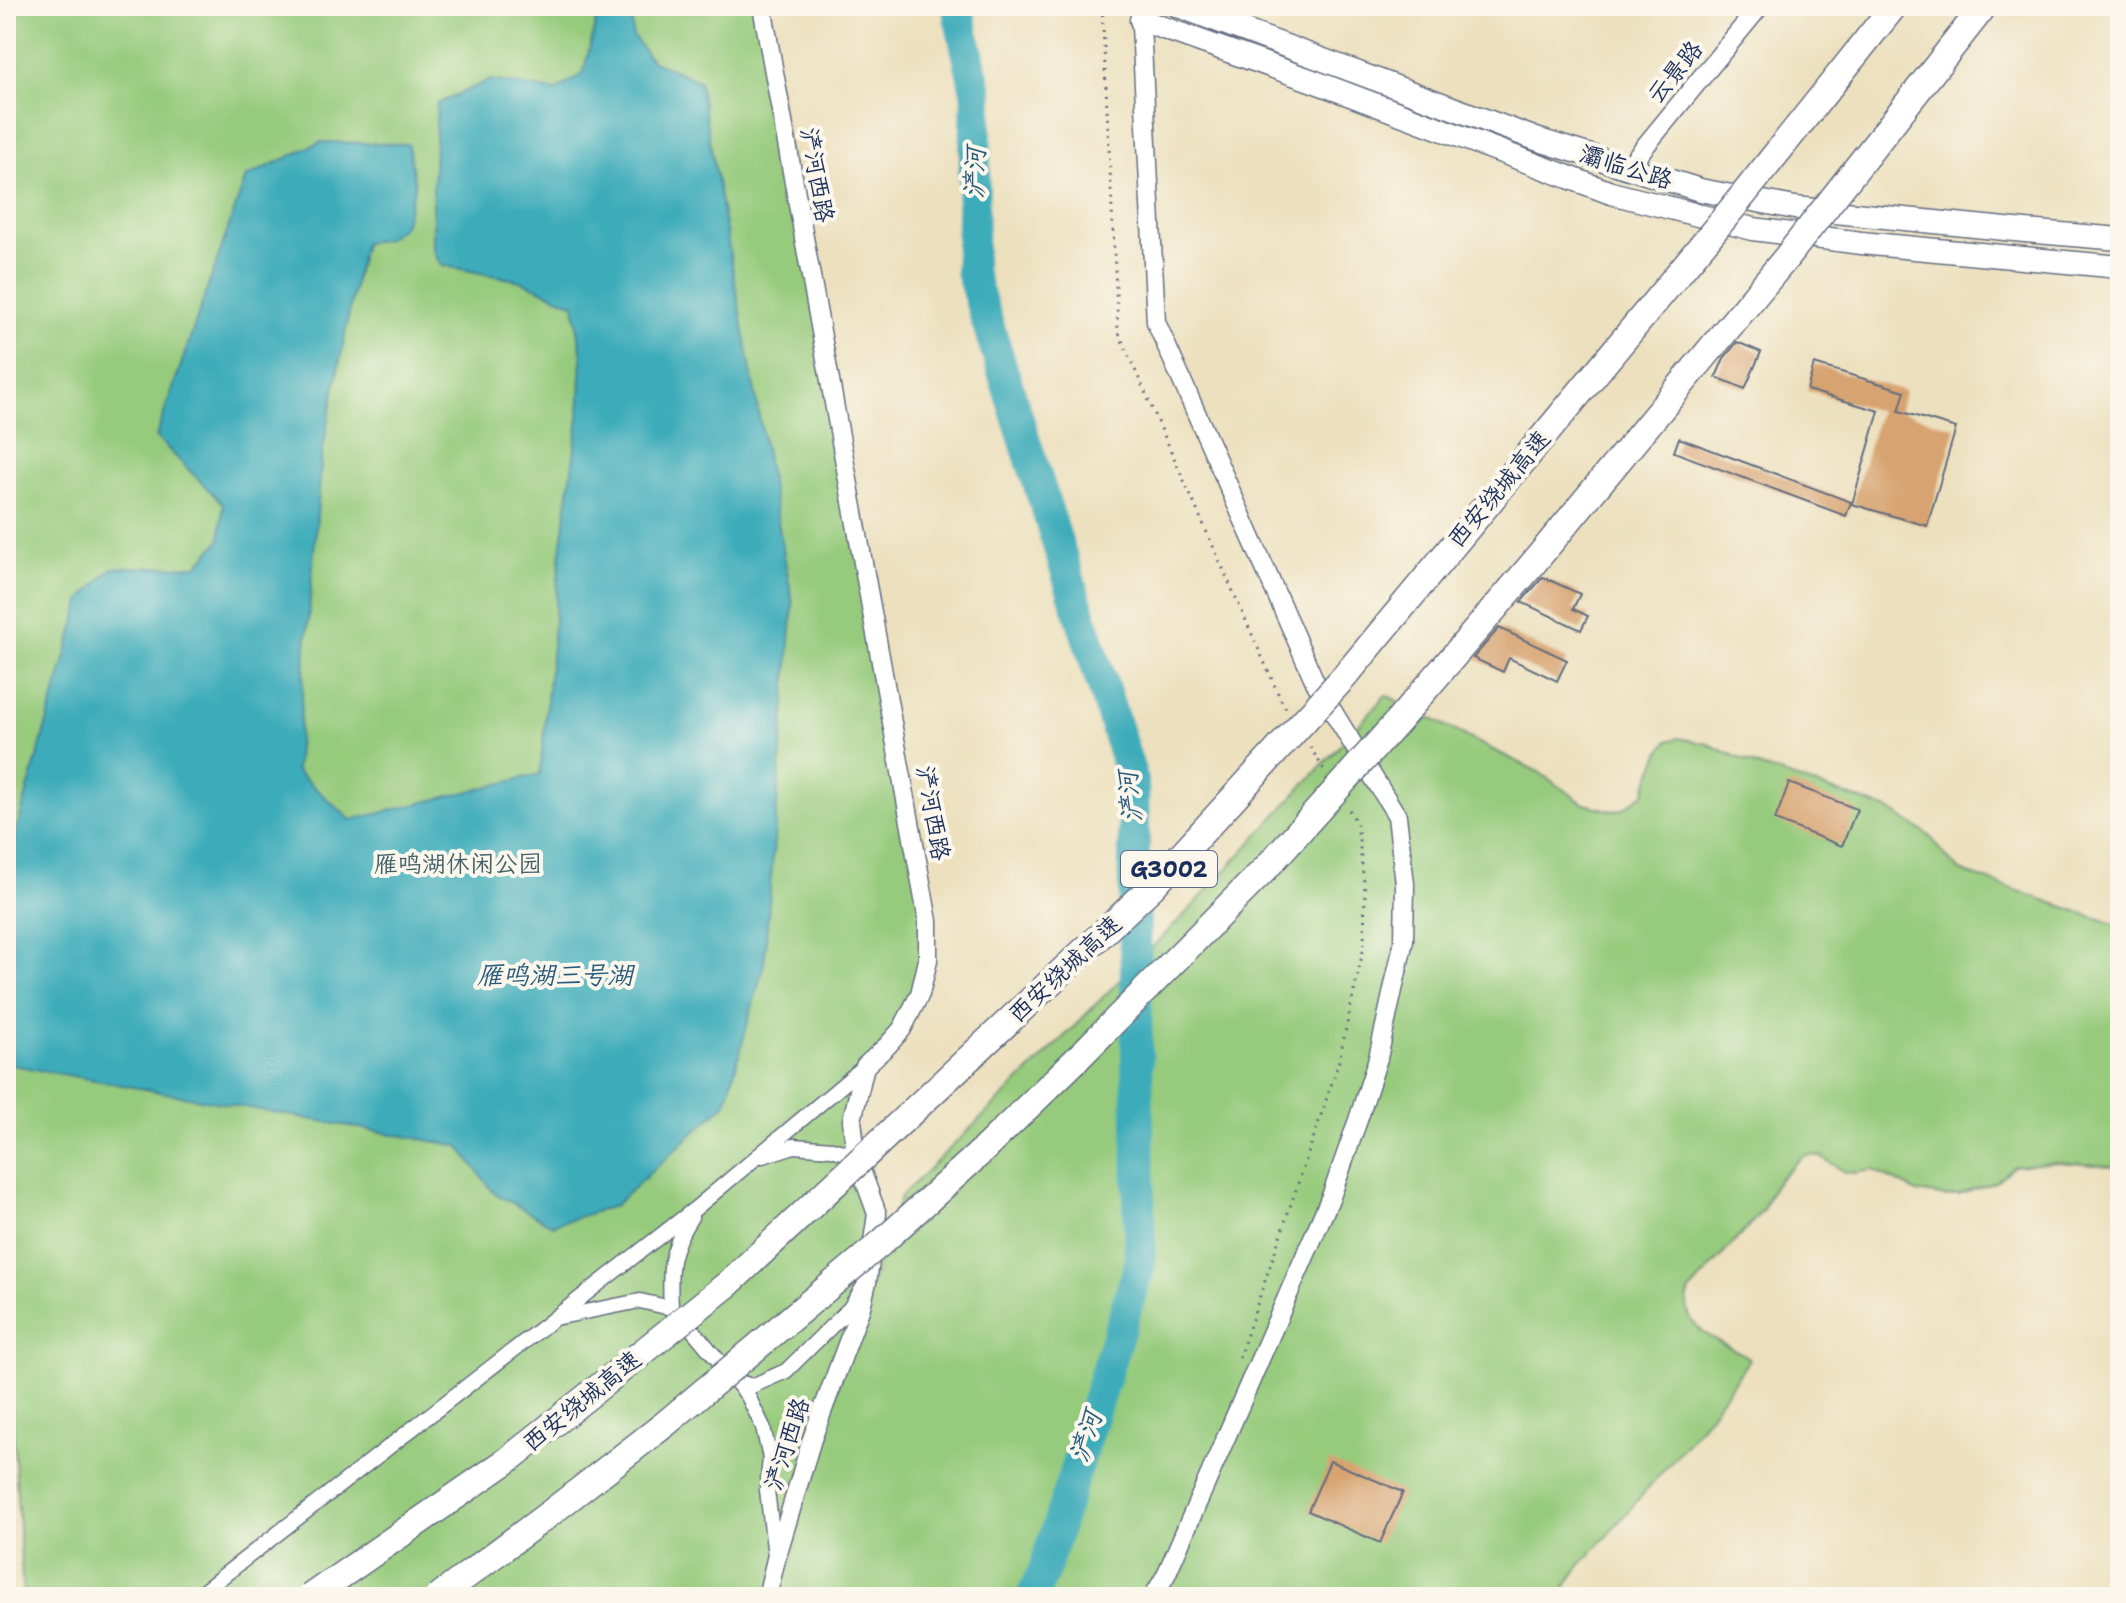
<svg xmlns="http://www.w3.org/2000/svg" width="2126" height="1603" font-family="'Shantell Sans','LXGW WenKai TC',sans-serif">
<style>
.green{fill:#96ca7b;stroke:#587c6c;stroke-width:2}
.water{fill:#3cacba;stroke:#2c6e8c;stroke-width:2}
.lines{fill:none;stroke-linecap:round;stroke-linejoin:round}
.river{stroke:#3cacba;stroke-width:32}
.building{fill:#d7a370}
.minor-casing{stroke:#646d80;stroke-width:17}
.tertiary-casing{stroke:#646d80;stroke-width:21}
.primary-casing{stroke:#646d80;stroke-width:25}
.path{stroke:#646d80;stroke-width:3;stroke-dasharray:2 6;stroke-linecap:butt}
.minor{stroke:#fff;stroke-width:14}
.tertiary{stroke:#fff;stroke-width:18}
.primary{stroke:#fff;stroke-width:22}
.motorway-bridge-casing{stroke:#646d80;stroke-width:29;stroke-linecap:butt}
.motorway-bridge{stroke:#fff;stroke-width:26}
.labels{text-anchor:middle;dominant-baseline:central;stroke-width:8;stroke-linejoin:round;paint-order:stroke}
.shield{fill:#fbf7ec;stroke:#5e6b89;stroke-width:2}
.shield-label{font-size:22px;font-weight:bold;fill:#1b2f5e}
.street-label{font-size:24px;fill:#1b2f5e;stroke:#fbf7ec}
.park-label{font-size:24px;fill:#405e67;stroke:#fbf7ec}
.water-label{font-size:26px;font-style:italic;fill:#275b7e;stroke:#fbf7ec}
</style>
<rect width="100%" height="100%" fill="#fbf7ec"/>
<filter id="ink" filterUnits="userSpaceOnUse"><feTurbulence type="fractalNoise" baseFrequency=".0125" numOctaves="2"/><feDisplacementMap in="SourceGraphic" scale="16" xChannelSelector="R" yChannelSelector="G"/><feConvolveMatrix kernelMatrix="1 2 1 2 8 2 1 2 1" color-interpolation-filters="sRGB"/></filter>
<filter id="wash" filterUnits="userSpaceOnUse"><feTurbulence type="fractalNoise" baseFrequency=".006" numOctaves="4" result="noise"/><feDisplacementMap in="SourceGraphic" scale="32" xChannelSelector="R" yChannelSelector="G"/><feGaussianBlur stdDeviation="1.8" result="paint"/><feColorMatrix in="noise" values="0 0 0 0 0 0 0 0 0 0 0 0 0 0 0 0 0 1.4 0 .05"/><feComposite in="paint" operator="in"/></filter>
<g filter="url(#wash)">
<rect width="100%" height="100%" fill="#ece0be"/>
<path class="green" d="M6,6H762L928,921L920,994L865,1066L852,1120L877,1214L790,1542L861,1312L901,1196L1044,1057L1193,906L1386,695L1483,745L1539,772L1584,804L1614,811L1623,809L1644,793L1660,752L1668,741L1678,738L1708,744L1755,765L1888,809L1930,836L1945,856L1960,871L2120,926V1167L2057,1162L2014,1166L1995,1182L1959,1195L1946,1197L1917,1192L1873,1170L1853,1173L1845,1172L1820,1156L1811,1155L1802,1157L1779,1179L1771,1191L1763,1210L1690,1291C1675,1327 1720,1342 1745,1355L1749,1360C1710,1419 1663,1471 1617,1524C1598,1548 1572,1568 1561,1597H23L12,1408L6,1382Z"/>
<path class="water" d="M600,6H631L633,36L651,60L699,81L793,605L764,964L726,1103L614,1206L552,1225L494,1193L459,1146L6,1064V867L82,599L112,568L197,566L220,540L223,504L156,437L246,177L320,142L408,144L415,186L404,226L386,239L364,243L357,272L322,453L296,771L351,820L540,774L560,558L579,418L582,356L574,304L521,281L441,265L433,250V189L437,104L490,80L555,91L583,74Z"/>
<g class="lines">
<path class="river" d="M957,6L977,95L971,271L1133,781L1140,1264L1043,1573L1032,1597"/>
</g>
<g id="blocks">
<path class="building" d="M1737,342L1761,352L1745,389L1716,377L1724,358Z
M1814,364L1905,391L1899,411L1956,428L1927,526L1852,504L1879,411L1807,390Z
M1679,438L1851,502L1846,516L1674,452Z
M1543,577L1580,594L1573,609L1588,616L1581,630L1521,602Z
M1499,628L1567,660L1557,681L1509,658L1503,672L1473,658Z
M1789,783L1857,809L1842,846L1775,820Z
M1330,1461L1403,1492L1380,1543L1308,1511Z"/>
</g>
</g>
<g filter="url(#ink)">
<use href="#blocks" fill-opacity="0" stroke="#646d80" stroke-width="2"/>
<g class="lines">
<g class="minor-casing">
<path id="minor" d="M763,1156L794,1146L832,1149L856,1156
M671,1308C669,1269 669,1251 691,1217
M560,1317L640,1301L671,1308L692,1329L748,1396L763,1427L770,1458L767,1490L775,1556
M735,1381L752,1386L786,1371L850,1308L862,1289
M196,1597L696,1208L865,1066"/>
</g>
<g class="tertiary-casing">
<path id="tertiary" d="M762,6L928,921V960L920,994L902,1029L887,1046L865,1066L852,1120L856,1156L877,1214L867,1282L861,1307L812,1439L776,1559L767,1597
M1140,6L1156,322L1316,684L1397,816L1405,884L1404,940L1378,1058L1359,1117L1332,1194L1166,1575L1153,1597
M1628,167L1760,6"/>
</g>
<g class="primary-casing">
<path id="primary" d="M1178,6L1536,139L1700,190L1795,208L2025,231L2120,239
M1141,20L1313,81L1611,193L1753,229L1861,243L2120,267"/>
</g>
<path class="path" d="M1102,6L1118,331L1281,700L1287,710
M1310,747L1325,771
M1239,1358L1338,1065L1364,946L1365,891L1357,823L1348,808"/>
<use href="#minor" class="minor"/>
<use href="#tertiary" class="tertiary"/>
<use href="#primary" class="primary"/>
<g class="motorway-bridge-casing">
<path id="motorway-bridge" d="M310,1597L508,1460L729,1283L1152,887L1345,676L1736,204L1894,6
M438,1597L553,1511L665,1424L881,1243L980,1153L1077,1059L1266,868L1398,721L1531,566L1786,258L1984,6"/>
</g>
<use href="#motorway-bridge" class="motorway-bridge"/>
</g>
</g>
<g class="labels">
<rect class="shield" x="1121" y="851" width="96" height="36" rx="6"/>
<g class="shield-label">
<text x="1169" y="869">G3002</text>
</g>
<g class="street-label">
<text transform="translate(1675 72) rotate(-51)">云景路</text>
<text transform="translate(1626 167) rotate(17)">灞临公路</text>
<text transform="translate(817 175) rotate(80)">浐河西路</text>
<text transform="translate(1499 489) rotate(-50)">西安绕城高速</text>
<text transform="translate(933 813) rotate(80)">浐河西路</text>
<text transform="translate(1065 969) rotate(-43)">西安绕城高速</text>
<text transform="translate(582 1401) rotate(-39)">西安绕城高速</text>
<text transform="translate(787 1444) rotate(-72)">浐河西路</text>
</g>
<g class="park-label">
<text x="458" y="864">雁鸣湖休闲公园</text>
</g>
<g class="water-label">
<text transform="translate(974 173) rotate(-88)">浐河</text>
<text transform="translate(1129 797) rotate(-96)">浐河</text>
<text x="555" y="974">雁鸣湖三号湖</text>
<text transform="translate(1085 1436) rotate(-72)">浐河</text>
</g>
</g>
<rect width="2126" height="1603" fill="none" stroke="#fbf7ec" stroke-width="32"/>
</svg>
